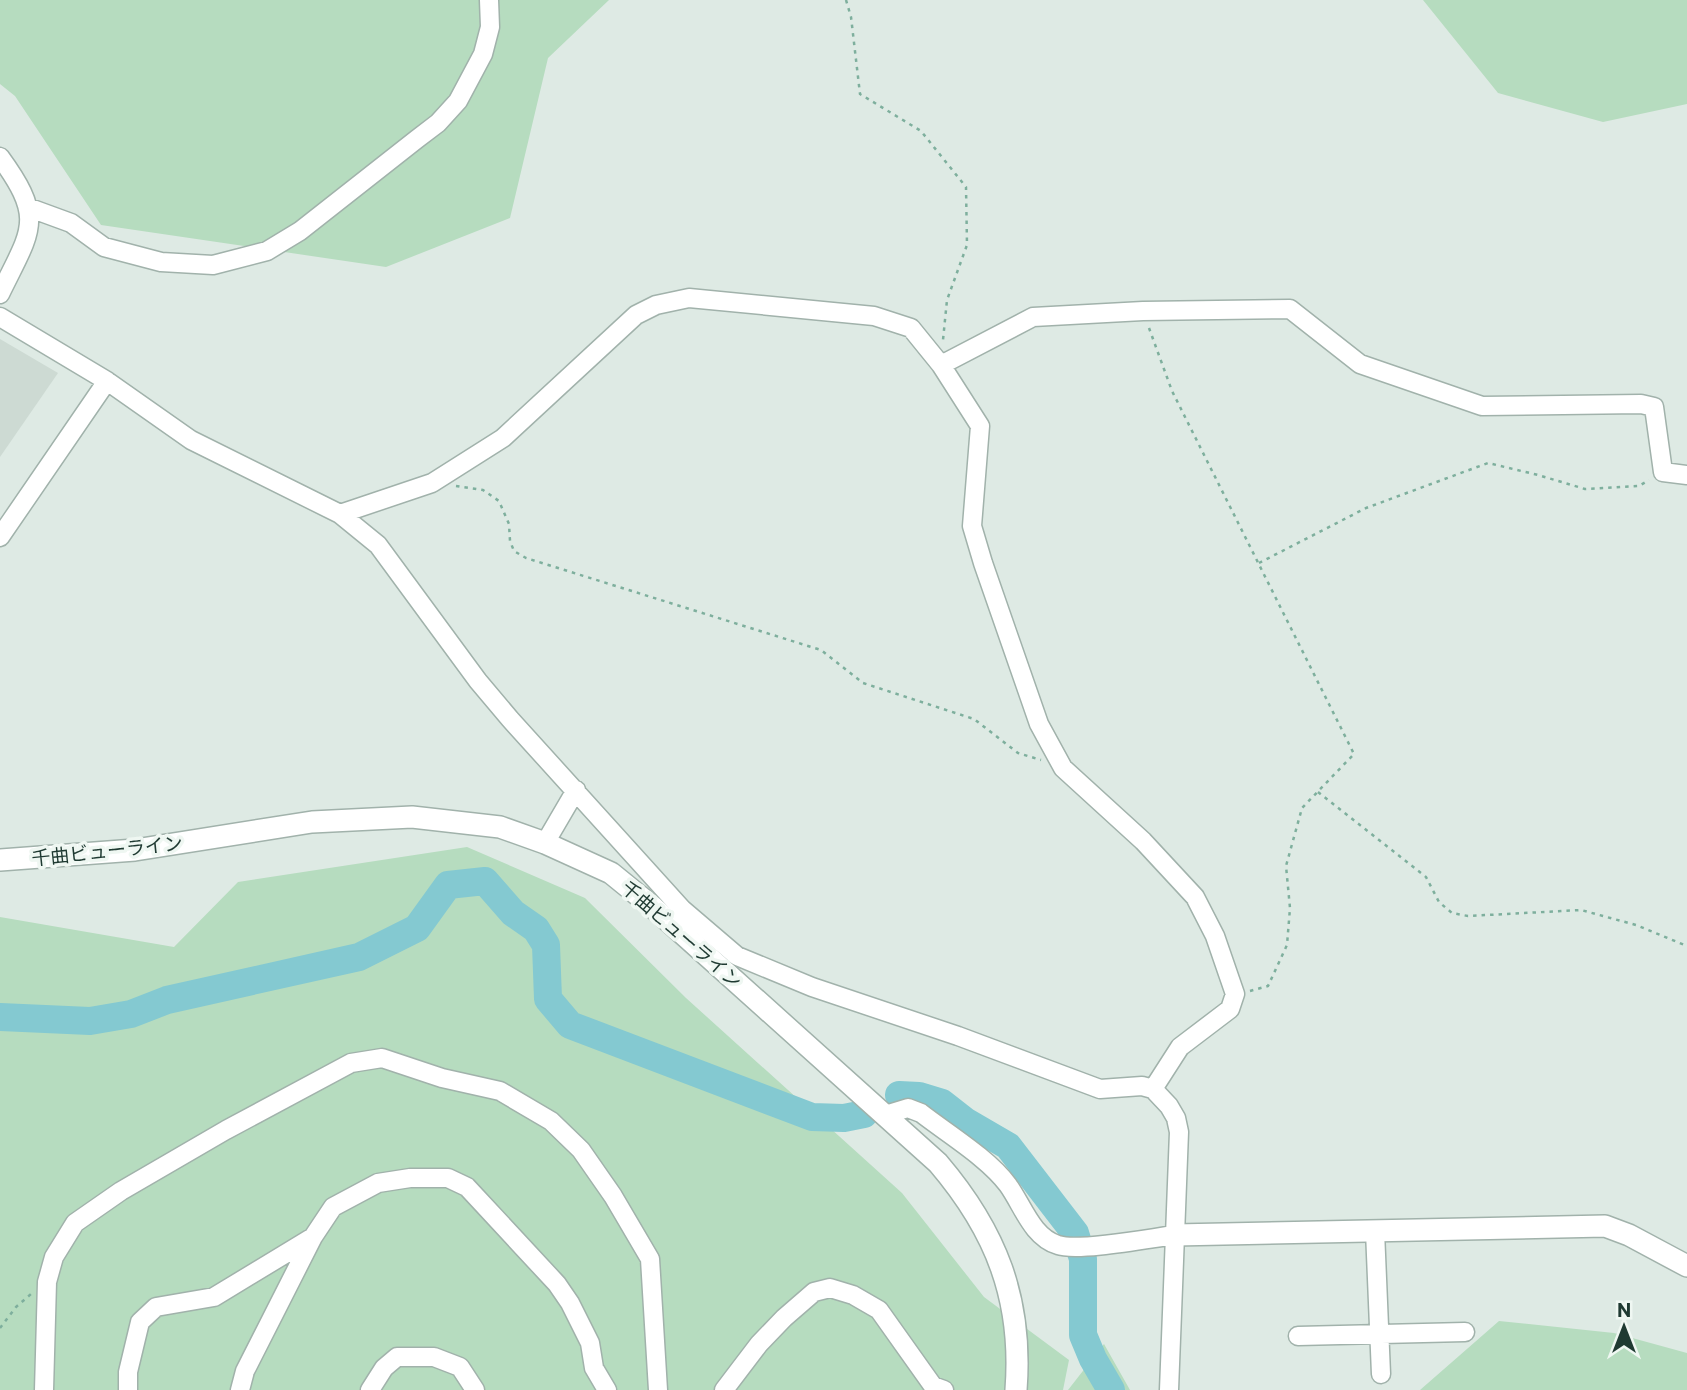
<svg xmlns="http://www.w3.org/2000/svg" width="1687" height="1390" font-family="Commissioner,'Noto Sans JP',sans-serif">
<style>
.built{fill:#cddad3}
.green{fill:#b6dcbf}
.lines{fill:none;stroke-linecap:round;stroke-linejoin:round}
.river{stroke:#84c9d1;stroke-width:28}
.minor-casing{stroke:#a1b2ab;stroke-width:21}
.tertiary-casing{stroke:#a1b2ab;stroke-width:24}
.path{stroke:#7eaf9d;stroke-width:2.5;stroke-dasharray:3.5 5;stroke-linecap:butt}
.minor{stroke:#fff;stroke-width:18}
.tertiary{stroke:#fff;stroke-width:21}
.labels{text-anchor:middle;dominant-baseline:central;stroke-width:7;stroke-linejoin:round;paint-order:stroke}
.street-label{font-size:19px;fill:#1f3a32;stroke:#eff7f2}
</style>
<rect width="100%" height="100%" fill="#deeae4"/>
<path class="built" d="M0,339L58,373L0,457Z"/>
<path class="green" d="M0,0H609L548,58L510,218L386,267L101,225L15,96L0,84Z
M1423,0H1687V104L1603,122L1498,93Z
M467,847L585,898L686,998L902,1193L984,1297L1069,1360L1063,1390H0V917L174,947L238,882Z
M1499,1321L1614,1333L1687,1353V1390H1420Z
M1104,1344L1130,1390H1068Z"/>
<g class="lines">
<path class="river" d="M0,1017L90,1021L131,1014L167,1000L359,957L417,928L448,885L485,881L513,913L536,929L546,945L548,999L570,1025L812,1117L844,1118L864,1114
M899,1095L919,1096L942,1103L965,1121L1008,1146L1075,1233L1083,1259V1335L1093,1359L1111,1390"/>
<g class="minor-casing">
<path id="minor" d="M0,157C46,220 31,230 0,294
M30,208L71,223L104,247L161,262L213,265L267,251L300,231L417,139L438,123L458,101L483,54L490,27L489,0
M0,317L107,381L191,440L340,514L378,545L478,681L510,719L682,909L737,956L812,987L958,1036L1100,1089L1142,1086L1153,1089L1169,1106L1176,1118L1179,1132L1169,1390
M941,365L1033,317L1143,311L1290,309L1360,364L1482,406L1641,404L1654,407L1663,472L1687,475
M340,514L432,483L503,438L636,315L656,305L689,298L874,316L911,328L941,365L980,426L972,526L983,563L1039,724L1063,768L1143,841L1195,897L1215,936L1235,994L1230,1009L1180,1047L1153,1089
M0,537L107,381
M545,843L576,790
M885,1115L908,1108L921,1113C948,1134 988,1158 1008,1185C1023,1206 1032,1237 1058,1245C1078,1252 1151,1238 1175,1235
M1375,1231L1381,1374
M1298,1336L1465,1332
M44,1390L47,1282L54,1257L75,1223L121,1191L226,1130L351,1063L382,1058L442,1078L500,1091L551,1121L581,1150L613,1196L650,1259L658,1390
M128,1390V1372L140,1322L156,1307L214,1297L313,1237
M240,1390L245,1371L313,1237L333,1207L378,1183L410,1178H448L467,1187L557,1284L570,1303L590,1343L594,1368L607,1390
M370,1390L384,1368L397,1357H434L460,1367L475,1390
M724,1390L759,1344L784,1318L814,1292L830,1288L853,1295L879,1310L933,1386L944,1390"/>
</g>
<g class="tertiary-casing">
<path id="tertiary" d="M0,860L135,850L312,822L412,817L500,827L545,843L611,873L654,908L938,1163C996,1231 1023,1299 1016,1390
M1175,1235L1605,1226L1629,1235L1687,1266"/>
</g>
<path class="path" d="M846,0L851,17L860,94L921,131L966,187L967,245L947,300L943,340
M1149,328L1172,391L1354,754L1302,808L1286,866L1290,908L1287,945L1268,986L1250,991
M456,486L483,490L499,501L509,524L510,541L514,551L526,558L821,650L863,683L974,719L1018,753L1041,760
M1259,563L1366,508L1488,463L1538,475L1585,489L1639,486L1649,480
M1318,792L1426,877L1439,902L1452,913L1468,916L1581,910L1636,925L1687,946
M0,1328L16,1307L31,1294"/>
<use href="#minor" class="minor"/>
<use href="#tertiary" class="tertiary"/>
</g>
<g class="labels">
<g class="street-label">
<text transform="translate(107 850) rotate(-6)">千曲ビューライン</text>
<text transform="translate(682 934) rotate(41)">千曲ビューライン</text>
</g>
</g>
<g transform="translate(1624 1327)" stroke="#eff7f2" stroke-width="5" paint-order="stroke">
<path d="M0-5L12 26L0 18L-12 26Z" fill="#1f3a32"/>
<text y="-10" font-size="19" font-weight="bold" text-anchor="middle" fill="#1f3a32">N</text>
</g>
</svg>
